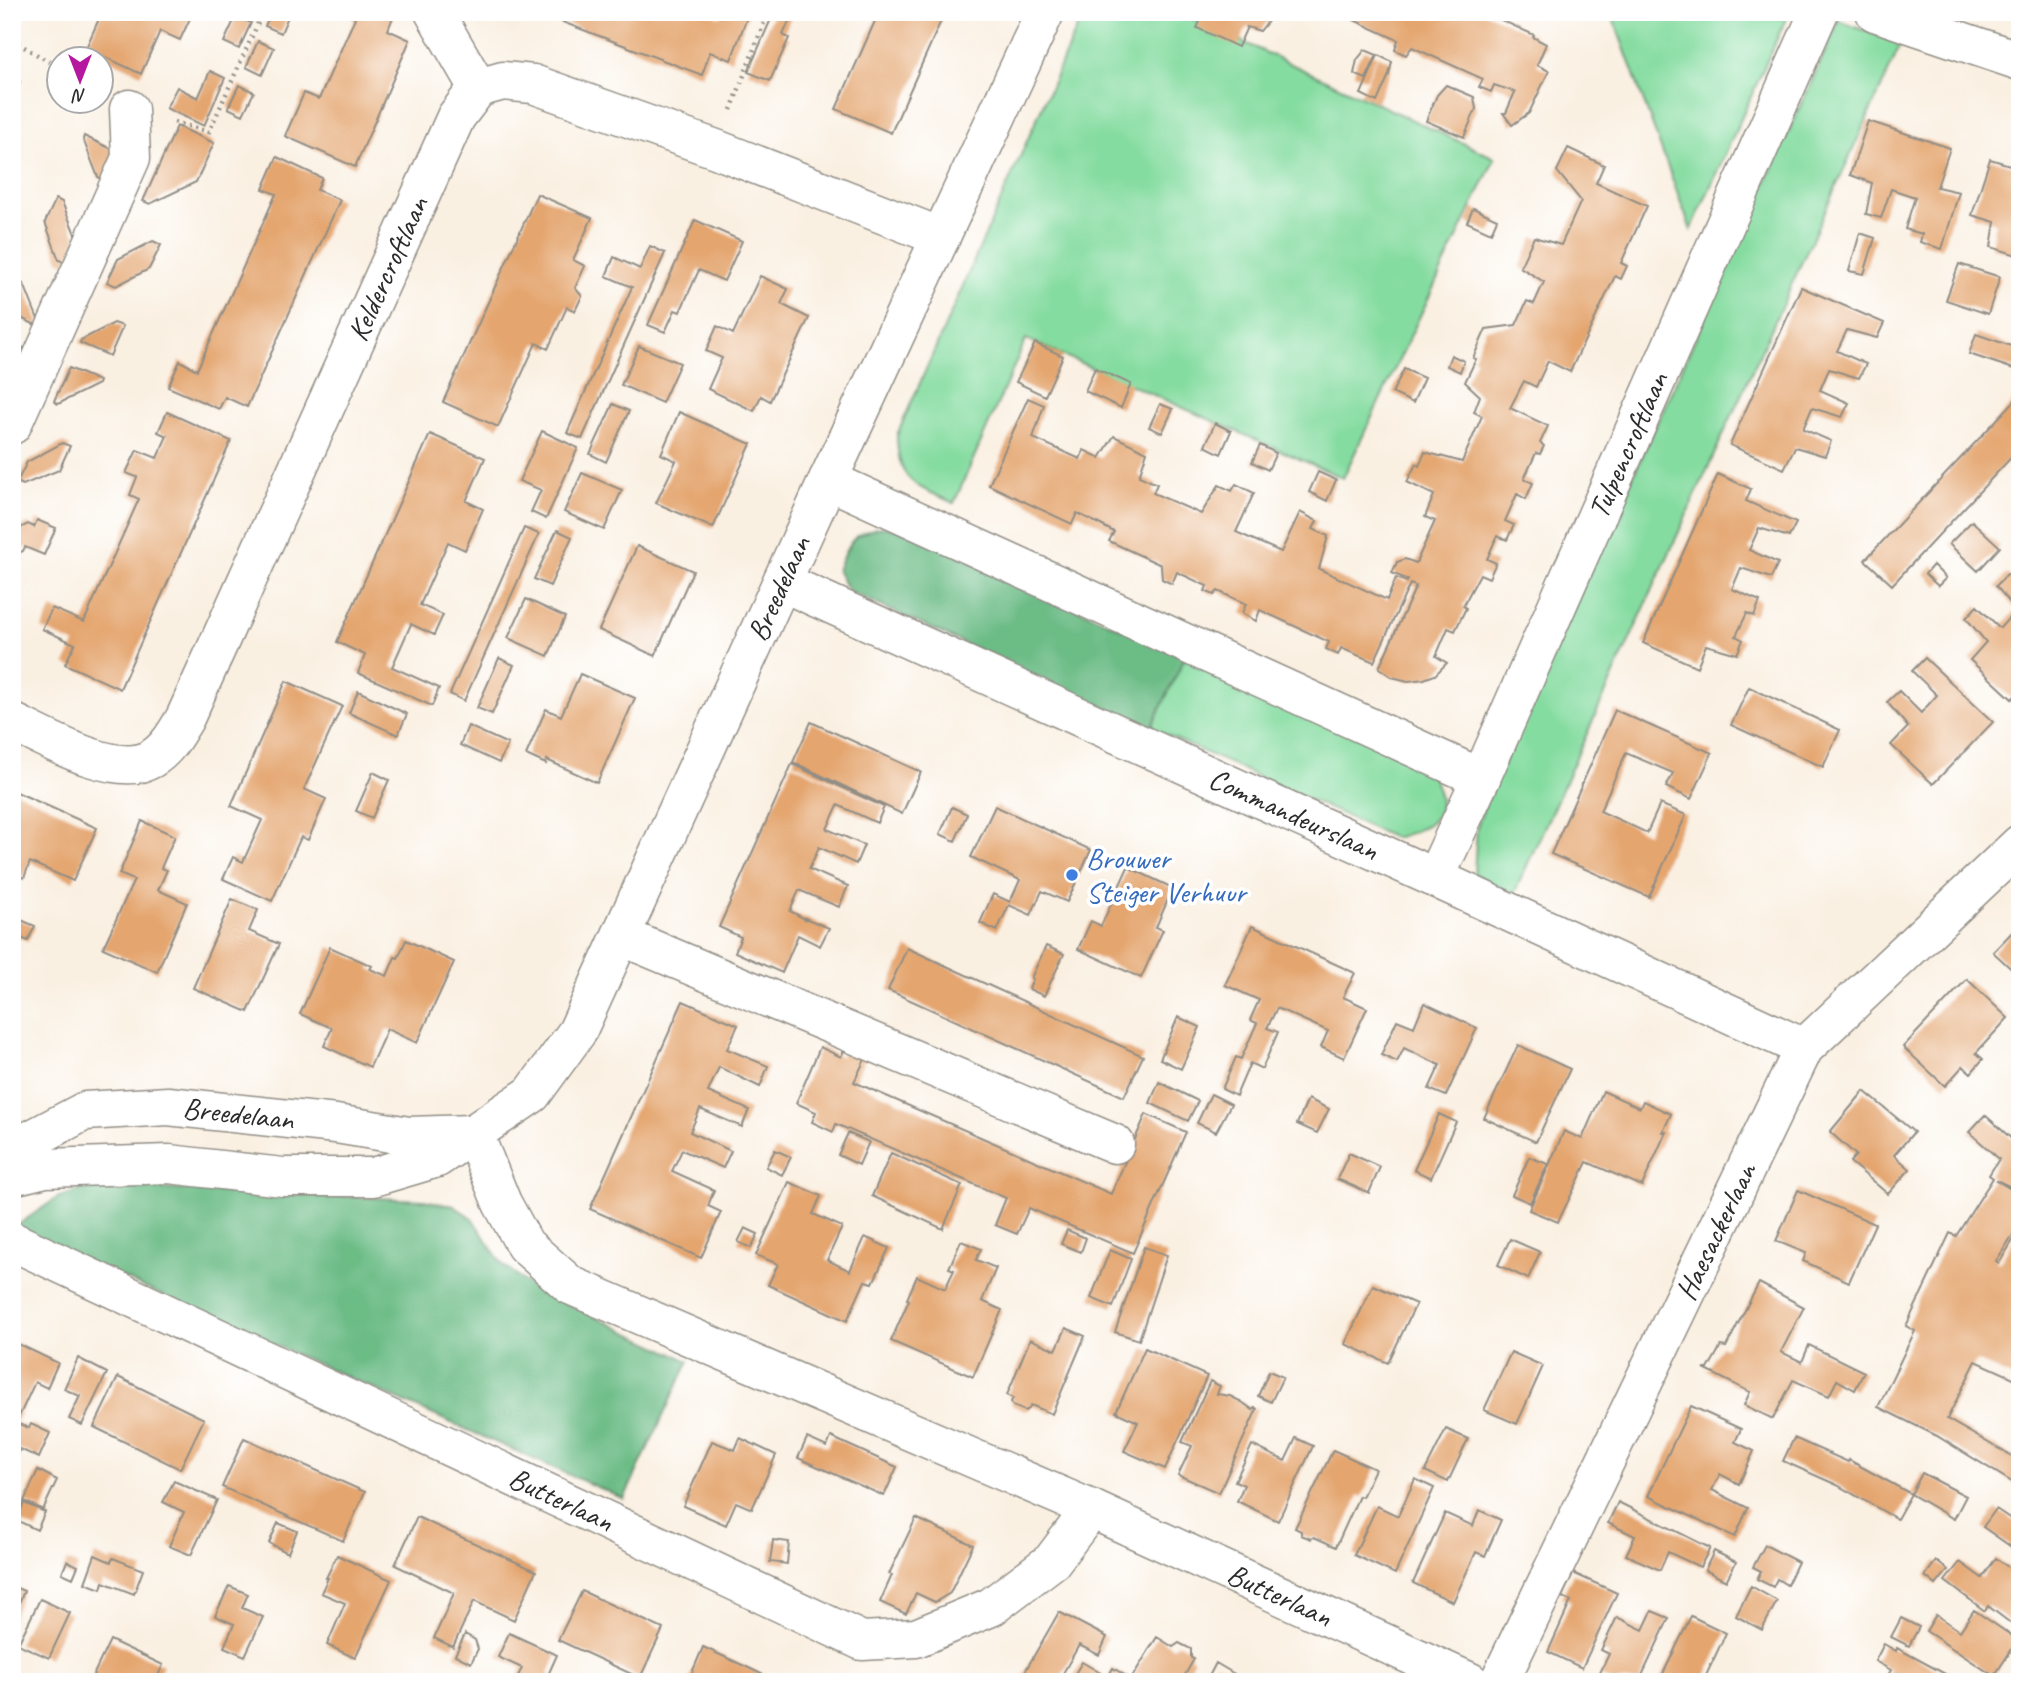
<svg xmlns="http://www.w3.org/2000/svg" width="2032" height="1694" font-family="Caveat,sans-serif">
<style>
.green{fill:#85dca0;stroke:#588466;stroke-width:2}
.forest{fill:#6cbc86;stroke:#4c7458;stroke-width:2}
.building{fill:#e4a56e}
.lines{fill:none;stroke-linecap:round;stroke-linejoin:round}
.minor-casing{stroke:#928e86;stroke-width:41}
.path{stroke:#928e86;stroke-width:4.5;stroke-dasharray:2 5;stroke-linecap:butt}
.minor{stroke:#fff;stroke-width:38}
.shop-dot{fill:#3f7fe0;stroke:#fff;stroke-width:2.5}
.labels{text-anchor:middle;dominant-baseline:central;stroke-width:7;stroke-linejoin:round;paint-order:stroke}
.street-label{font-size:30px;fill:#2b2b2b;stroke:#fff}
.shop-label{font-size:30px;fill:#366cbe;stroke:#fff;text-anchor:start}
</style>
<rect width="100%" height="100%" fill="#fff"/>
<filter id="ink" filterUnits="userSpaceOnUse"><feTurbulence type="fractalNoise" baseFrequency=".0143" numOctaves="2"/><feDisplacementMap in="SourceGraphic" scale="14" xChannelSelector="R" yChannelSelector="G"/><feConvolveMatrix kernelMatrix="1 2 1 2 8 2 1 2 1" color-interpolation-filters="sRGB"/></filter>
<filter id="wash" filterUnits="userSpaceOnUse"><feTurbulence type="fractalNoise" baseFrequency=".00686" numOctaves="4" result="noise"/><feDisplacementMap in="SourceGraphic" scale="28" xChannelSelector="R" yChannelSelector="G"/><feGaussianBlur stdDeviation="1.57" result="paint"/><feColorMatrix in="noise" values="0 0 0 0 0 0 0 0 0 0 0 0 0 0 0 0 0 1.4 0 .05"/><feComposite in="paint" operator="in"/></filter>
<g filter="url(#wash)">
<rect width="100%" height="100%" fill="#faf0e2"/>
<path class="green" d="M1084,12H1178L1495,158L1343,478L1026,339L954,503C916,486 897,483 897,435Z
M1611,12H1789L1691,230Z
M1839,21L1901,44L1514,894L1474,874L1477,827L1487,799Z
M1185,657L1429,769C1452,814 1438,825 1394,838L1151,728Z"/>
<path class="forest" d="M881,527L900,529L1185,657L1151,728L848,591L837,570C849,543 850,534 881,527Z
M92,1186L424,1200L454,1206L472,1218L502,1264L531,1287L689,1361L624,1499L12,1229L57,1198Z"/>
<g id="blocks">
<path class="building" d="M102,12H193L180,40L160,31L141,74L86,48Z
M271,12H290L281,33L265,26Z
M342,12H395L388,30L410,40L355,167L285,136L304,93L319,99L355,18Z
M536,12H708L721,17L723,12H749L731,60L710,52L702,75Z
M774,12H793L783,35L789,38L770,81L748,72Z
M879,12H945L891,133L836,109Z
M1204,12H1217L1226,16L1228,12H1269L1268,21L1260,31L1247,27L1238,47L1197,28Z
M1347,12H1484L1534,35L1533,37L1546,44L1537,65L1549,71L1529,113L1512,125L1503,113H1506L1515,92L1494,85L1491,92L1479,87L1483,79L1412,47L1406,55L1395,50L1398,40L1345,16Z
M236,16L251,23L239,49L224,42Z
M258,41L274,48L262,75L246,67Z
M1365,50L1377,55L1366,79L1354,74L1357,60Z
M1378,55L1392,62L1389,75L1377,102L1361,94Z
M210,71L225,78L204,126L166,108L177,87L198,98Z
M12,78L20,82L12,95Z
M239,85L254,92L243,115L228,108Z
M1446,85L1474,97L1476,109L1464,137L1426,121L1437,95Z
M1868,121L1950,148L1937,187L1959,192L1942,249L1920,242L1922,234L1905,229L1915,197L1891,189L1881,218L1866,214L1872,183L1850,175Z
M177,126L214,143L196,182L150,204L143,201Z
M84,136L118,152L105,180L98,177L83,139Z
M1568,148L1604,165L1596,183L1647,206L1621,263L1627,266L1621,279L1615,276L1570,372L1548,361L1536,387L1524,381L1510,408L1548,426L1540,443L1544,446L1540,454L1536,453L1524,479L1533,483L1526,499L1517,494L1505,521L1514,525L1507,540L1497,536L1487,559L1496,563L1489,578L1480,574L1463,606L1466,608L1455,631L1448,628L1436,656L1447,663L1435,675L1424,679L1408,681L1392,677L1379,668L1416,586L1410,584L1374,662L1341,648L1338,655L1326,649L1329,642L1260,610L1256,621L1242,613L1246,604L1218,591L1214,595L1205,591L1207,586L1177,572L1172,584L1162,579L1161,565L1109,541L1114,532L1095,522L1077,513L1072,524L989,485L1028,398L1044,405L1033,438L1080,459L1084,450L1100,458L1114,436L1147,452L1139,476L1157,484L1153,493L1201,514L1219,485L1232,491L1236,484L1254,493L1236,532L1281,552L1300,512L1317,521L1313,529L1328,536L1319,569L1387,600L1396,578L1407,582L1408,580L1392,573L1397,562L1405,559L1416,563L1435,521L1425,517L1434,495L1407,482L1416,464L1419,466L1425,452L1462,462L1482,416L1474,412L1480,396L1465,382L1476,359L1473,358L1486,329L1516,325L1527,301L1534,304L1544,282L1520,267L1534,237L1561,245L1581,201L1557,171Z
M277,157L322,178L317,190L340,200L247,407L225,397L219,409L168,387L180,361L197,370L276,194L263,189Z
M1990,159L2020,168V256L1991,247L1995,222L1972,215Z
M537,194L592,218L573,260L585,266L575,288L582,296L575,311L567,307L548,349L536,343L498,427L443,402Z
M56,199L62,202L77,239L66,263L59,260L45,222Z
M1473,208L1497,219L1491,233L1467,222Z
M695,220L742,241L724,281L699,270L680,312L675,310L665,332L648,325Z
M1860,233L1875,238L1864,274L1849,271Z
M153,241L161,245L149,269L116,286L107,282L118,259Z
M650,246L665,253L582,439L567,433L632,287L606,276L614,257L640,269Z
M1959,264L2000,277L1988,314L1946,300Z
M760,276L788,289L781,304L809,318L770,401L761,396L754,411L708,389L722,358L706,351L717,326L733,334Z
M18,282L24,284L39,322L38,326L12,314V296Z
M1801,287L1884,323L1877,338L1847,330L1837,351L1866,364L1859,378L1829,369L1820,390L1849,403L1842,417L1812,408L1803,429L1831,441L1825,456L1795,447L1784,469L1730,445Z
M114,323L123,326L110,356L80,343L81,340Z
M1976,334L2020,349V371L1969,354Z
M12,343L28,350L12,383Z
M1035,343L1063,356L1045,396L1016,382Z
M639,346L680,363L662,403L621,385Z
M1451,355L1464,361L1460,372L1447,366Z
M69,368L99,381L98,384L58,404L54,401Z
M1095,368L1131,384L1121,408L1085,391Z
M1404,369L1424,378L1413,403L1392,393Z
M2020,395V448L1892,585L1865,560Z
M613,404L629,411L606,462L590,454Z
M1160,404L1173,409L1162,433L1149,427Z
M167,412L231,441L120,689L65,664L75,644L42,629L52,608L84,622L139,499L130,495L137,477L126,473L137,450L157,458L167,436L158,432Z
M679,412L751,444L713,528L656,503L676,461L661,454Z
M1215,423L1231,431L1221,454L1205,446Z
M542,431L578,448L546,519L531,512L541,490L519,481Z
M430,434L485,458L466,501L483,509L465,550L448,542L420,605L443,615L434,635L411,624L392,667L439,688L432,706L358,673L365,655L337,642Z
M62,443L70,446L59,470L23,485L17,482L27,462Z
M1260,445L1276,453L1268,470L1252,462Z
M1318,472L1336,480L1327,501L1309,492Z
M582,473L622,490L604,530L564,512Z
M1718,474L1751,489L1746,501L1796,523L1789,537L1759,528L1749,550L1778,563L1771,578L1741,568L1732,589L1760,601L1754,616L1747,613L1736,636L1743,640L1737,654L1706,645L1697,667L1643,643Z
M37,520L56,528L44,555L25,547L23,551L12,556V532L28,524L34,527Z
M1972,521L2000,547L1978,571L1949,544Z
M524,528L539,534L464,701L450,694Z
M557,530L572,537L550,586L534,579Z
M637,546L693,571L655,656L599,630Z
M1933,565L1946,578L1938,586L1925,574Z
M2007,574L2020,586V691L2012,699L1970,660L1986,642L1966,618L1977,606L2000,628L2016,610L1996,586Z
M526,599L565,617L548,656L508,638Z
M499,658L514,665L492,714L477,708Z
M1925,658L1993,722L1933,784L1891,745L1908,727L1887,702L1899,691L1921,713L1937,695L1912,671Z
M580,674L635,698L597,783L547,760L546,764L526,755L546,709L561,716Z
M286,681L342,706L304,789L326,799L308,840L301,837L272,901L223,879L233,857L243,862L262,820L231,806Z
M1749,687L1840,730L1823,767L1731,725Z
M358,691L407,714L398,735L349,713Z
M1615,710L1712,753L1691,799L1666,787L1673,773L1626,753L1600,811L1647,833L1660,804L1686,815L1649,897L1551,854Z
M811,722L921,772L902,814L793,762Z
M468,726L508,744L499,763L460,745Z
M792,764L884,807L877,823L838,805L827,829L864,845L856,864L819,847L809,869L848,886L839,907L799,890L790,911L805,919V918L829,928L820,946L798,935L782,973L735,952L741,937L719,927Z
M373,772L389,780L372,818L356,811Z
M12,790L97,828L73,881L30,862L24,878L12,873Z
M995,806L1091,850L1067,902L1042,891L1031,915L1009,905L997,931L980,923L993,894L1010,902L1020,880L971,857Z
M952,807L967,814L955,841L940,834Z
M142,821L175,836L161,868L167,870L158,890L187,903L157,972L103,948L134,880L119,874Z
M1128,867L1173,888L1156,927L1163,930L1141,978L1078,949L1091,921L1101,926Z
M232,899L258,910L249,931L279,944L248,1012L193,988Z
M12,916L35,926L28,941L12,934Z
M2020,924V977L1993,952Z
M1252,926L1355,973L1343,997L1367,1008L1344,1058L1321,1047L1328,1031L1277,1008L1267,1028L1278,1032L1262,1069L1250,1063L1236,1096L1222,1089L1236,1057L1241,1059L1257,1023L1250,1020L1259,1000L1225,985Z
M406,940L454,962L417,1043L387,1029L370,1067L324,1046L332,1028L300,1014L330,947L372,966L370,969L387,976L395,957L398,958Z
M1046,946L1064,954L1044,996L1029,989L1033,979L1031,978Z
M907,948L1143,1056L1124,1097L888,990Z
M1967,979L2008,1018L1976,1053L1983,1059L1971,1073L1963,1066L1945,1086L1903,1047Z
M683,1001L738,1025L727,1049L768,1066L760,1087L719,1067L708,1092L749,1110L742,1127L700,1109L690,1132L731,1151L723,1168L682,1150L672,1171L714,1190L708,1206L721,1212L701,1258L590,1209Z
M1424,1003L1477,1028L1446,1096L1429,1089L1440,1065L1404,1048L1397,1062L1381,1055L1397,1020L1414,1027Z
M1178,1017L1200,1027L1181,1069L1160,1059Z
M1518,1045L1570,1069L1536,1142L1484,1118Z
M846,1046L867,1055L854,1082L1111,1194L1146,1114L1186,1132L1133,1253L1029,1208L1017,1234L995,1225L1006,1198L836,1124L833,1132L812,1122L816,1112L796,1103L820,1047L841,1057Z
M1159,1082L1198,1101L1188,1121L1150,1103Z
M1603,1091L1640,1108L1643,1101L1671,1114L1663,1132H1666L1642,1186L1587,1162L1558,1222L1529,1210L1564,1131L1582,1139Z
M1864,1091L1914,1132L1894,1155L1910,1169L1888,1194L1850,1162L1856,1155L1830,1132Z
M1211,1094L1231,1104L1216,1132L1197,1123Z
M1308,1099L1329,1109L1317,1133L1297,1124Z
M1439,1114L1456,1122L1431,1178L1414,1170Z
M1985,1115L2013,1140L2016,1133L2020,1135V1191L1996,1180L2020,1195V1224L1996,1261L1999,1263L2020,1229V1381L1976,1361L1947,1419L2020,1461V1487L1937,1436L1878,1407L1915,1331L1906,1326L1950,1233L1956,1236L1993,1178L1989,1175L1999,1159L1969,1132Z
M848,1133L869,1142L859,1165L838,1155Z
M775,1150L791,1157L782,1175L766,1167Z
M891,1153L962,1185L943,1229L872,1196Z
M1349,1153L1380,1167L1369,1193L1337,1179Z
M1529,1157L1548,1164L1530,1203L1512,1195Z
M789,1182L821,1196L813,1214L842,1227L827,1260L850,1271L865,1237L889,1248L873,1283L865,1281L847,1321L768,1285L778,1264L756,1255Z
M1798,1190L1875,1224L1849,1282L1803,1261L1806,1253L1776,1241Z
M745,1228L758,1234L751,1248L738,1242Z
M1067,1230L1086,1238L1081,1252L1061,1244Z
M1510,1239L1540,1252L1528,1279L1498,1265Z
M961,1241L981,1249L976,1260L996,1268L982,1301L1002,1310L973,1377L891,1341L909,1300L907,1299L917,1276L945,1289L954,1270L949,1268Z
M1144,1247L1167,1255L1139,1340L1115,1332Z
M1110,1250L1131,1259L1113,1307L1091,1298Z
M1759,1283L1804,1307L1781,1352L1802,1362L1809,1345L1864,1372L1855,1390L1837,1380L1829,1396L1793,1380L1773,1419L1744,1405L1750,1392L1704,1369H1708L1721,1346L1726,1347Z
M1373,1285L1416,1304L1388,1363L1345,1344Z
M1066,1328L1085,1336L1052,1414L1031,1405L1029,1409L1025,1411L1013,1406L1011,1402L1013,1398L1007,1395L1030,1339L1056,1350Z
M12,1341L58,1363L47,1388L35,1382L16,1423L29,1428L31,1424L50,1433L39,1458L20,1449L12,1465Z
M1145,1348L1207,1376L1165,1469L1124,1451L1138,1422L1116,1412Z
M1511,1352L1543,1366L1517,1424L1484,1410Z
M78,1358L107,1373L82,1425L69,1419L80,1396L64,1389Z
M1269,1371L1283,1377L1271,1402L1258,1396Z
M118,1377L204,1419L180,1469L94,1427Z
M1210,1381L1220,1386L1217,1394L1230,1396L1242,1402L1253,1410L1255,1407L1257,1409L1219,1493L1178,1475L1192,1446L1182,1442Z
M1691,1406L1741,1429L1735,1442L1754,1451L1739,1484L1720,1474L1712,1490L1748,1508L1735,1537L1648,1496Z
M1446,1429L1468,1439L1448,1482L1425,1471Z
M831,1437L897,1467L884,1496L798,1458L807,1438L827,1447Z
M244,1438L365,1492L343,1541L222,1487Z
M740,1438L776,1455L752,1509L736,1502L726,1525L683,1506L712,1441L735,1450Z
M1296,1438L1313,1446L1278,1521L1237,1501L1244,1485L1235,1481L1252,1445L1285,1461Z
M1794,1438L1848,1462L1849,1460L1911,1494L1897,1519L1837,1485L1783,1461Z
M1333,1450L1375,1469L1362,1497L1359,1496L1336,1547L1314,1537L1311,1539L1301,1535V1531L1295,1528Z
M38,1470L57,1480L43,1510L24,1501Z
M1922,1473L1966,1496L1954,1519L1911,1494Z
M1415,1479L1434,1488L1395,1574L1354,1555L1377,1506L1398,1516Z
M174,1481L217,1500L191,1555L169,1546L184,1512L163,1502Z
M1618,1502L1710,1548L1700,1567L1668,1552L1660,1570L1626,1555L1635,1536L1608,1523Z
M24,1503L45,1512L37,1530L16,1520Z
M1996,1509L2020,1525V1553L1983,1527Z
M1479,1510L1501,1520L1485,1556L1476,1552L1453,1602L1413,1583L1445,1513L1473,1526Z
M417,1517L536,1571L514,1620L474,1601L453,1647L434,1638L454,1593L395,1565Z
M916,1518L973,1545L950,1593L935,1602L916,1593L906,1614L880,1602L892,1575L889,1574Z
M278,1523L297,1531L288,1553L269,1543Z
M773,1540L789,1542L787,1564L770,1562Z
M1765,1545L1798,1562L1787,1585L1777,1579L1773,1587L1757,1579L1761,1571L1753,1567Z
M1714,1551L1736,1562L1726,1581L1705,1570Z
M95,1555L111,1562L113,1558L143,1570L134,1594L103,1582L101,1589L85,1583Z
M337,1555L391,1580L355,1658L327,1645L345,1603L321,1593L328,1578H326Z
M1996,1558L2020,1576V1625L2017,1628L1988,1606L1985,1611L1945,1581L1960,1562L1982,1578Z
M67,1561L78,1566L73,1578L62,1573Z
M1936,1561L1948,1570L1936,1585L1925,1576Z
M1573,1573L1617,1593L1582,1668L1548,1652L1571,1601L1562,1597Z
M12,1586L24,1591L12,1620Z
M229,1586L248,1594L242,1608L263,1617L245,1656L224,1647L234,1624L215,1616Z
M1751,1586L1777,1601L1762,1630L1736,1616Z
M582,1591L663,1629L640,1678L558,1640Z
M40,1599L70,1613L49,1658L18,1644Z
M1974,1610L2018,1640L1994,1676L1926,1631L1936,1615L1960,1631Z
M1652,1611L1669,1618L1639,1682H1613L1599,1675L1609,1654L1601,1650L1617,1617L1643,1630Z
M1059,1612L1107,1637L1099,1655L1079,1645L1058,1682H1019Z
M1691,1616L1726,1633L1703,1682H1659Z
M1901,1618L1919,1627L1909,1646L1891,1637Z
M509,1633L557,1655L548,1675L555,1678L554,1682H515L522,1668L498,1657Z
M465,1634L475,1640L478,1649L471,1663L455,1655Z
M1157,1637L1173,1647L1179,1643L1191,1649V1658L1194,1659L1181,1682H1105L1113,1668L1131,1679Z
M110,1640L163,1665L155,1682H90Z
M1884,1644L1896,1651L1897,1648L1960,1682H1884L1891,1670L1875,1661Z
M703,1647L751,1669L778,1682H688Z
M1082,1662L1104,1675L1100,1682H1081L1073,1677Z
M1216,1663L1248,1682H1206Z"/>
</g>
</g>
<g filter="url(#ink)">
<use href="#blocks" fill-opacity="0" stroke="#928e86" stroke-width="2"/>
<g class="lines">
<g class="minor-casing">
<g id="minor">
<path d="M434,12L478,88"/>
<path d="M1875,12L2020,61"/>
<path d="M12,425L131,158L129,109"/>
<path d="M828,480L1481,778"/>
<path id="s1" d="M782,582L1435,878L1804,1048"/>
<path id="s2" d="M12,722C45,738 117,779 151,759C167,750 176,733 185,718L456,117L478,88L503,81L533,84L716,149L941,237"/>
<path id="s3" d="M1435,878L1481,778L1819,12"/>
<path d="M621,936L1115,1144"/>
<path id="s4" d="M474,1134L502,1203L525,1245L570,1285L1091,1509L1470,1682"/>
<path id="s5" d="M12,1152L15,1148L85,1111L168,1106L336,1124L409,1136L472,1134"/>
<path id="s6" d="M12,1176L45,1168L169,1164L283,1177H373L437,1158L532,1094L577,1032L828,480L1045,12"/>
<path id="s7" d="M12,1241L862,1641L916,1638L991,1607L1052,1561L1091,1509"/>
<path id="s8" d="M1499,1682L1804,1048L2020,844"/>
</g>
</g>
<path class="path" d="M12,40L60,68
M731,110L768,12
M174,122L209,132L263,12"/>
<use href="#minor" class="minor"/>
</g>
</g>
<circle class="shop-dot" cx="1072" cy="875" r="7"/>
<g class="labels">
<g class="street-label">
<text stroke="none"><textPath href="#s2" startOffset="695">Keldercroftlaan</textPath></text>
<text stroke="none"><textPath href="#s3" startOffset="474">Tulpencroftlaan</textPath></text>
<text stroke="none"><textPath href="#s6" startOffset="1108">Breedelaan</textPath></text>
<text stroke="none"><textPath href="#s1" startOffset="562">Commandeurslaan</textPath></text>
<text stroke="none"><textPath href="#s5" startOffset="238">Breedelaan</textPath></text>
<text stroke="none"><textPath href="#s8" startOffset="500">Haesackerlaan</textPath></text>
<text stroke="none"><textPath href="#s7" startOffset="607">Butterlaan</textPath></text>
<text stroke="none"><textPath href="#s4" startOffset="957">Butterlaan</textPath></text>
</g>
<g class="shop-label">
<text x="1086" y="858">Brouwer<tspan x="1086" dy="34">Steiger Verhuur</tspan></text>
</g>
</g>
<rect width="2032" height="1694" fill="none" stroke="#fff" stroke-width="42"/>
<g transform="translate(80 80) rotate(180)"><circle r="33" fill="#ffffff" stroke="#aaaaaa" stroke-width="2"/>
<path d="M0-5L12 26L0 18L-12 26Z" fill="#b5179e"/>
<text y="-10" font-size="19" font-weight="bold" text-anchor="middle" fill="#2b2b2b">N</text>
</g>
</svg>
